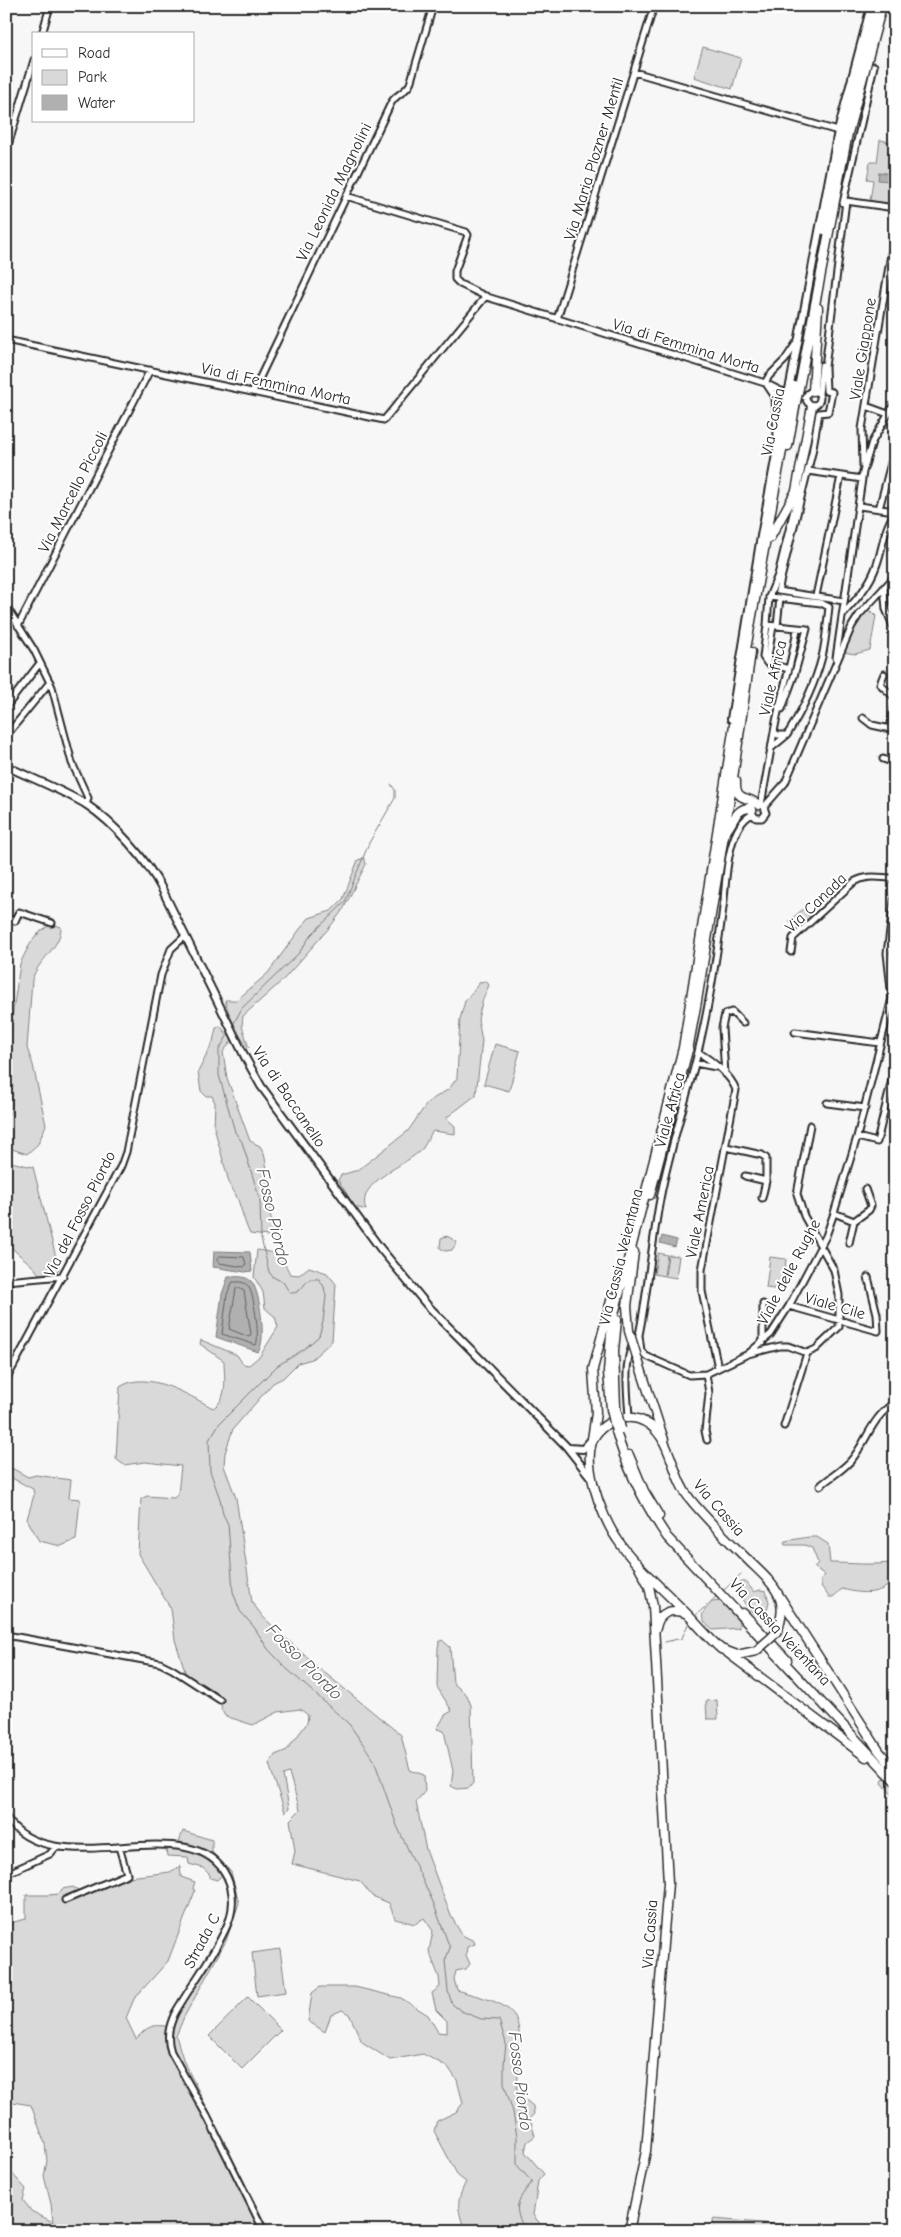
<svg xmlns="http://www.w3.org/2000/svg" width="901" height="2237" font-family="'Comic Neue',sans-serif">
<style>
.green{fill:#d9d9d9;stroke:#828282}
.water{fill:#b0b0b0;stroke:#7b7b7b}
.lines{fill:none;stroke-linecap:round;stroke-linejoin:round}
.shore{stroke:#606060;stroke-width:1}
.stream{stroke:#7b7b7b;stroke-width:1}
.minor-casing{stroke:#2b2b2b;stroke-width:9}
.tertiary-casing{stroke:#2b2b2b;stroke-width:10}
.primary-casing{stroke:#2b2b2b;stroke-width:11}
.trunk-casing{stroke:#2b2b2b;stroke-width:11}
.minor{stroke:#fff;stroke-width:5}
.tertiary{stroke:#fff;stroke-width:6}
.primary{stroke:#fff;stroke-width:8}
.trunk{stroke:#fff;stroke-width:8}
.tertiary-bridge-casing{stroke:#2b2b2b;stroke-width:10;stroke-linecap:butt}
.primary-bridge-casing{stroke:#2b2b2b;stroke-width:11;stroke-linecap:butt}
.trunk-bridge-casing{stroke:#2b2b2b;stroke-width:11;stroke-linecap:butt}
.tertiary-bridge{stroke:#fff;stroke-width:6}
.primary-bridge{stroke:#fff;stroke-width:8}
.trunk-bridge{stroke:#fff;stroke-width:8}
.labels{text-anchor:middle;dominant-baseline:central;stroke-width:4;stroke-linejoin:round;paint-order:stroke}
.street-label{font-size:16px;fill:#2b2b2b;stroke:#fff}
.water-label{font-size:18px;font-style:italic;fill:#5a5a5a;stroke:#fff}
</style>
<rect width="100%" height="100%" fill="#f7f7f7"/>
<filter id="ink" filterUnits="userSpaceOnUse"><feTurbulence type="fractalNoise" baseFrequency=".02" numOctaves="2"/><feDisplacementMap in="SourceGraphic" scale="10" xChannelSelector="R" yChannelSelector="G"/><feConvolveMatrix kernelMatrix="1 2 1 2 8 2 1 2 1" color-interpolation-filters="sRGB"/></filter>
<g filter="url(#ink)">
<path class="green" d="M703,47L741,58L732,89L694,77Z
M880,140L895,143V185L892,204L870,201L873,180L867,179L870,162H877Z
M869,609L876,616L870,650L855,654L843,652L858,620Z
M364,858L366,864L344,908L330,927L283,980L243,1016L242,1026L249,1048C238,1036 229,1017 225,1000H237L268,973L300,929L309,918L331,911L343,899L358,860Z
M803,909L810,917L796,929L789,921Z
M53,924L61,927C61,948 38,959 32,980L27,1048L33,1065L46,1125L38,1144L27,1154L6,1147V1117L10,1113L12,1094L6,1083V1058L20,964C27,948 36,930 53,924Z
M486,981L489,985L482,1002L478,1019L482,1041L476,1095L446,1118L455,1126V1134L433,1131C429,1136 426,1143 423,1148C407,1166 355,1181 366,1210L355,1207L338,1180L341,1175L358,1170L408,1131L428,1102L449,1089L457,1078L460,1019L465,1001L480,982Z
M220,1026L232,1040L223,1052L227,1078L250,1141L260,1146L264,1153L273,1202L270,1214L276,1237L250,1234C242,1218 240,1197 230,1186L214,1127L215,1103L212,1096H206L201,1091L198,1072L213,1042L216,1028Z
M495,1044L520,1051L509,1091L484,1084Z
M6,1161L33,1167L59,1269L56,1272L39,1274C28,1258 14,1255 6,1239Z
M447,1236L457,1242L452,1250L445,1251L440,1248L441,1238Z
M257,1250C278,1253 280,1254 290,1274L299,1275L309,1267L327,1273L336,1284L332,1341L312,1359L298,1363L283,1378L273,1383L233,1429L225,1453L224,1466L236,1498L252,1602L263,1617L314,1664L401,1735L410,1770L424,1775L425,1791L416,1802L426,1850L451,1916L462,1935L474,1941L475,1944L467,1947L466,1955L470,1964L466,1969L456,1971L454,1979L457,1990C474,1996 503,2000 514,2015C524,2029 518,2071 517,2089L521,2096L533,2106L534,2114L530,2118L535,2136L527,2142L525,2152L544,2174L538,2181L533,2215L546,2231H465C458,2209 455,2203 466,2182L458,2176L434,2131L437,2121L456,2112L463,2103L457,2080L448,2067L423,2054L390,2060L362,2042L349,2014L342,2010L331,2015L325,2032L308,2021L312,1993L320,1987H355L401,1998L428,2015L438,2032L447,2033V2021L436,2010L432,1993L440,1987L439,1977L429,1951L433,1931L424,1918L415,1924L395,1919L389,1903L372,1896L360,1881L292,1864L295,1851L290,1820L300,1810L289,1773L283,1775L289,1808L285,1812L269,1764L275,1755L287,1750L307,1723L308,1715L300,1709L278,1712L253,1725L225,1716L221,1709L222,1698L186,1674L175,1640L171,1609L138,1554L141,1499L147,1496L174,1498L178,1494L181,1466L145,1462L124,1465L116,1459L120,1387C147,1369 188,1395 213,1408C229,1399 224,1376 224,1361L200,1344L201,1340L237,1355L243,1364L249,1365L260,1356L278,1327L275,1317L265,1308L263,1292L254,1277Z
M658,1253L667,1255L664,1276L654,1274Z
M668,1255L679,1256L676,1278L665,1276Z
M770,1257L786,1259L783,1290L766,1288Z
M6,1465L28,1477L36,1475L71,1480L69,1498L80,1499L76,1540L61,1546L39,1541L27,1519L34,1495L33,1489L6,1475Z
M809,1537H817L828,1544L830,1563C852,1563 874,1566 895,1562V1580C879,1596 862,1594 842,1589L833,1597H829L821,1586V1579L825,1575L814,1567L818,1563L812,1548L805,1545H785L784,1543L785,1541Z
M741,1582H746L754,1592L760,1590L766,1591L769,1602L767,1610L755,1614C745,1608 739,1595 738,1584Z
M722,1601L739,1622V1628L713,1630C698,1618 700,1615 712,1602Z
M442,1640L450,1647L453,1683L467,1695L471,1705L473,1783L469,1788L457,1789L451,1786L453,1771L444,1731L437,1729L445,1715L452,1711L437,1687L438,1648L439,1642Z
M717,1700L718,1719H707L706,1701Z
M886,1778L895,1784V1798L882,1783L883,1779Z
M183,1831L212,1840V1852L231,1872L239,1903L226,1941L184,2017L176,2036L184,2062L269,2231H6L9,2225L6,2217V2158L10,2171L26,2189L23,2200L31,2211L53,2222L51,2204L44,2176L47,2161L45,2144L31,2105L6,2101V1924L26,1919V1895H49L59,1894L62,1889L73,1887L78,1890L75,1899L129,1877L170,1872L180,1866L181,1877L195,1882L193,1888L195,1891L168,1961L134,1999L126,2018L136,2039C149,2025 153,2024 171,2027L231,1922C232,1916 235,1909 235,1902C237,1869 209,1846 179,1842Z
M166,1848H179L209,1858L223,1874L217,1880L210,1878V1875L203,1868L189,1864L188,1857L167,1856Z
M280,1949L286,1992L257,1996L252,1953Z
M248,1997L281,2030L242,2069L209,2036Z
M713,2219L859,2231H714Z"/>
<path class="water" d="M879,172L892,174L891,181L878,180Z
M662,1236L677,1240L675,1247L660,1243Z
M214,1251L250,1252L252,1271L245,1272L213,1267Z
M228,1277C236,1277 244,1275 251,1281C260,1289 267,1343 258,1352L216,1337L222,1294Z"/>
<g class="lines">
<path class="shore" d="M220,1256L244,1257L246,1265L244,1267L219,1263L217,1260Z
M233,1282C238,1282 244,1281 248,1286C254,1292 260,1338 256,1345L222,1334L227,1295Z
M239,1288L244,1291L251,1334L249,1337L229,1329L236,1289Z"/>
<path class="stream" d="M233,1025L242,1008L299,953L311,935L345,902L369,843L395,798V790L391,784
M229,1033L219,1050V1075L235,1132L242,1142L260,1200L261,1238L269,1272L273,1277L283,1282L290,1293C301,1294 302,1285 310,1279H319L324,1287L326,1296L323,1322L319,1336L303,1350L277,1366L219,1424L209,1440L210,1471L220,1499L223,1514L228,1524L233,1592L240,1611L254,1627L268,1649L286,1668L349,1724L374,1760L397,1826L433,1902L450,1948L445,1961L448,1991L452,2004L461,2011L481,2019L499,2020L506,2043L504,2063V2083L513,2112L517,2137V2165L532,2182C516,2202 512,2208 526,2231
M895,1437L891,1451L895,1462
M723,1591L741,1574
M693,1618L718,1595
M665,1642L682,1638L689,1622"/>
<g class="minor-casing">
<path id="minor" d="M42,34L50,6
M634,72L838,131
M6,152L34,60
M346,196L466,232L468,235L455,271V279L460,284L487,297L765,383L781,391L806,397
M843,203L874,66
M557,319L654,6
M6,340L384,420L486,296
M765,383L769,376L785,360L797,342
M767,385L775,397L777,436
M806 398a7 7 0 1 1 14 0a7 7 0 1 1-14 0Z
M253,392L391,103C396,94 405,93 410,84L433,6
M819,394L822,365
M866,406L888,414
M863,466L862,429L895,230
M808,471L862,479
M859,506L895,511
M879,509L895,448
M884,587L886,609L895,631
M816,596L841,476
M769,597L778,575L799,489
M844,601L778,591L812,453L819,413L828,412L832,392L826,391L825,367L846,201L895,208
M6,606L34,650L52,687L72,763L88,798L86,805
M842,615C857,599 870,585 877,564C883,547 884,527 895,513
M767,625L763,657L767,663L789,669
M18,626L150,370
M777,626L780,598
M836,658L863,472L872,442L895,403
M767,663L773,626
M884,674L880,684L895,698
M6,707L40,663
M778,707L782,709L794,676L807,629L767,625L769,597L821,603L829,607C827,623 826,641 822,657C815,684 802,711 787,735H778L774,732C780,697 792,664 797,629
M863,718L872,725L895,730
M890,728L895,705
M6,736L50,682
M770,749L787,735
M883,759L895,763
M761,805L774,732
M764,807L785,783L852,626L859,615L895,576
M753,814L756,818H762L766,813L764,807
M6,918L15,921L19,912L52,923
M791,952L793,938L854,882C868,874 879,878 895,878
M795,1032L880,1043
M698,1052C711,1060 731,1075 736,1090L702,1270V1291L718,1368
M695,1063L716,1067
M725,1074L722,1028L725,1014L732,1012L743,1023
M827,1103L865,1108
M857,1137L877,1142L895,1067
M726,1147L762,1155L766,1158V1181L762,1198
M745,1176L766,1181
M834,1213L854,1221
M849,1243L854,1221L869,1210L871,1206L865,1189
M6,1281L63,1276
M789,1306L878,1331L877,1314L868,1277
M639,1335L641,1351L646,1356L689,1375L706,1374L748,1354L780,1346H788L807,1353L816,1349L839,1327V1295L834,1270L804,1216L797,1194L810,1125
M763,1343V1304
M748,1354L771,1334L789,1306L826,1236L834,1213L857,1137L892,998L887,953L895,893
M706,1374L709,1393L705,1431L707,1440
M6,1380L121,1166L126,1152L161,975L171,949L184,937
M629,1418C628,1393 621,1354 639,1335C649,1286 652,1237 662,1189C671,1147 684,1106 695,1064C709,1010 717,956 724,900C726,876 728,825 753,814
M784,1426L807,1353
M820,1486C830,1477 845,1469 853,1458C869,1437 871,1419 895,1402
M6,1635L160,1663L172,1669L220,1700
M6,1817C53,1888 193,1805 227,1877C233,1890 234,1904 230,1918C220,1947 191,1985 175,2013C169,2026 166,2038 171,2052L208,2118L264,2231
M6,1874L50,1854L56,1847
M65,1900L127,1874L119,1847"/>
</g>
<g class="tertiary-casing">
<path id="tertiary" d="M790,385L838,131L871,6
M731,719L761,536L786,400
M6,766C33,779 62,790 87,805C114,823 147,860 162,889L246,1059L261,1086L380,1248L427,1305L566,1446L592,1479
M569,1448L583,1449L592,1439"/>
</g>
<g class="primary-casing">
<path id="primary" d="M656,1628C659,1612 671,1608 685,1613
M756,1651L737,1655L721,1649C707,1637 695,1621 681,1608C660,1586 634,1565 617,1539C601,1516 578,1456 597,1433C607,1421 623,1415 638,1419C673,1430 669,1474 690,1499C707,1520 728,1540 747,1559C758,1570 773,1582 779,1596C784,1607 781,1619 778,1630
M629,2231L646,2151L668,1883L653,1606L649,1586L637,1563"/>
</g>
<g class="trunk-casing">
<path id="trunk" d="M824,230L842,132L877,6
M799,388L848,133L882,6
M813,391L818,308
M788,446L796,402
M770,538L796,491L812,406
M736,781C735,802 747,795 759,805
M726,831C734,822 735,809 749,808L752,810
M650,1195L688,1050L697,1001L731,792L751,652
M629,1331L627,1306L634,1252
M637,1357L664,1440
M616,1408L614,1351L617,1320
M611,1409L608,1372L612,1322L683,1048L746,649L791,401
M616,1431C627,1470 644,1503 667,1537L895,1781
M592,1439L596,1413L593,1369L612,1297
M629,1455L644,1491L659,1516
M780,1597L879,1751L895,1770
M743,1613L787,1660
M728,1653L866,1757"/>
</g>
<use href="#minor" class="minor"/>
<use href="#tertiary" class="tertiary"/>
<use href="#primary" class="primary"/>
<use href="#trunk" class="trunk"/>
<g class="tertiary-bridge-casing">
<path id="tertiary-bridge" d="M786,400L790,385"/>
</g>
<g class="primary-bridge-casing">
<path id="primary-bridge" d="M756,1651L772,1637L778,1630"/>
</g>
<g class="trunk-bridge-casing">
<path id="trunk-bridge" d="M791,401L794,386
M796,402L799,388
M629,1331L637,1357
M616,1408L621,1429
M611,1409L616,1431"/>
</g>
<use href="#tertiary-bridge" class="tertiary-bridge"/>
<use href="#primary-bridge" class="primary-bridge"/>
<use href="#trunk-bridge" class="trunk-bridge"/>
</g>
</g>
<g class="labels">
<g class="street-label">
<text transform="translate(594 159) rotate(-73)">Via Maria Plozner Mentil</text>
<text transform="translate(334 192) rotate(-64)">Via Leonida Magnolini</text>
<text transform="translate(686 346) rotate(17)">Via di Femmina Morta</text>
<text transform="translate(863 349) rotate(-81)">Viale Giappone</text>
<text transform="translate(276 384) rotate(12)">Via di Femmina Morta</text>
<text transform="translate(773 422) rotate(-79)">Via Cassia</text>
<text transform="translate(73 492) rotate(-63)">Via Marcello Piccoli</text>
<text transform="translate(773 678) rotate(-77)">Viale Africa</text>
<text transform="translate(816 903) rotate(-44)">Via Canada</text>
<text transform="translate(289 1097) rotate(56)">Via di Baccanello</text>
<text transform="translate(670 1110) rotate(-75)">Viale Africa</text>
<text transform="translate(700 1212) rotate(-79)">Viale America</text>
<text transform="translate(80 1214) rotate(-63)">Via del Fosso Piordo</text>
<text transform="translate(621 1257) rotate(-76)">Via Cassia Veientana</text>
<text transform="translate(789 1272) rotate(-62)">Viale delle Rughe</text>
<text transform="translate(835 1306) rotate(16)">Viale Cile</text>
<text transform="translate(719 1508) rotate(49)">Via Cassia</text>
<text transform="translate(780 1632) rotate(47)">Via Cassia Veientana</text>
<text transform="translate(650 1934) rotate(-86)">Via Cassia</text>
<text transform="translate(202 1941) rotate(-62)">Strada C</text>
</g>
<g class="water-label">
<text transform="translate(273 1217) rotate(77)">Fosso Piordo</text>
<text transform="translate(304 1662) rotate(45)">Fosso Piordo</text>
<text transform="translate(520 2081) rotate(83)">Fosso Piordo</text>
</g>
</g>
<rect width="901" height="2237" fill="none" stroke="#fff" stroke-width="25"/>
<rect x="12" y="12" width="876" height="2212" fill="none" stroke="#2b2b2b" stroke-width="2" filter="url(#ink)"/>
<rect x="32" y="32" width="162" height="90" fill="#ffffff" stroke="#aaaaaa"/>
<rect x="42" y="49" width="25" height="8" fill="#ffffff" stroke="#aaaaaa"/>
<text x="78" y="58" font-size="15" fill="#2b2b2b">Road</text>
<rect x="42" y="70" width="25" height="15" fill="#d9d9d9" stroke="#aaaaaa"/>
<text x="78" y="82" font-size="15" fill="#2b2b2b">Park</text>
<rect x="42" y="95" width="25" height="15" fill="#b0b0b0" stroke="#aaaaaa"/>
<text x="78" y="108" font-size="15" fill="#2b2b2b">Water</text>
</svg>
